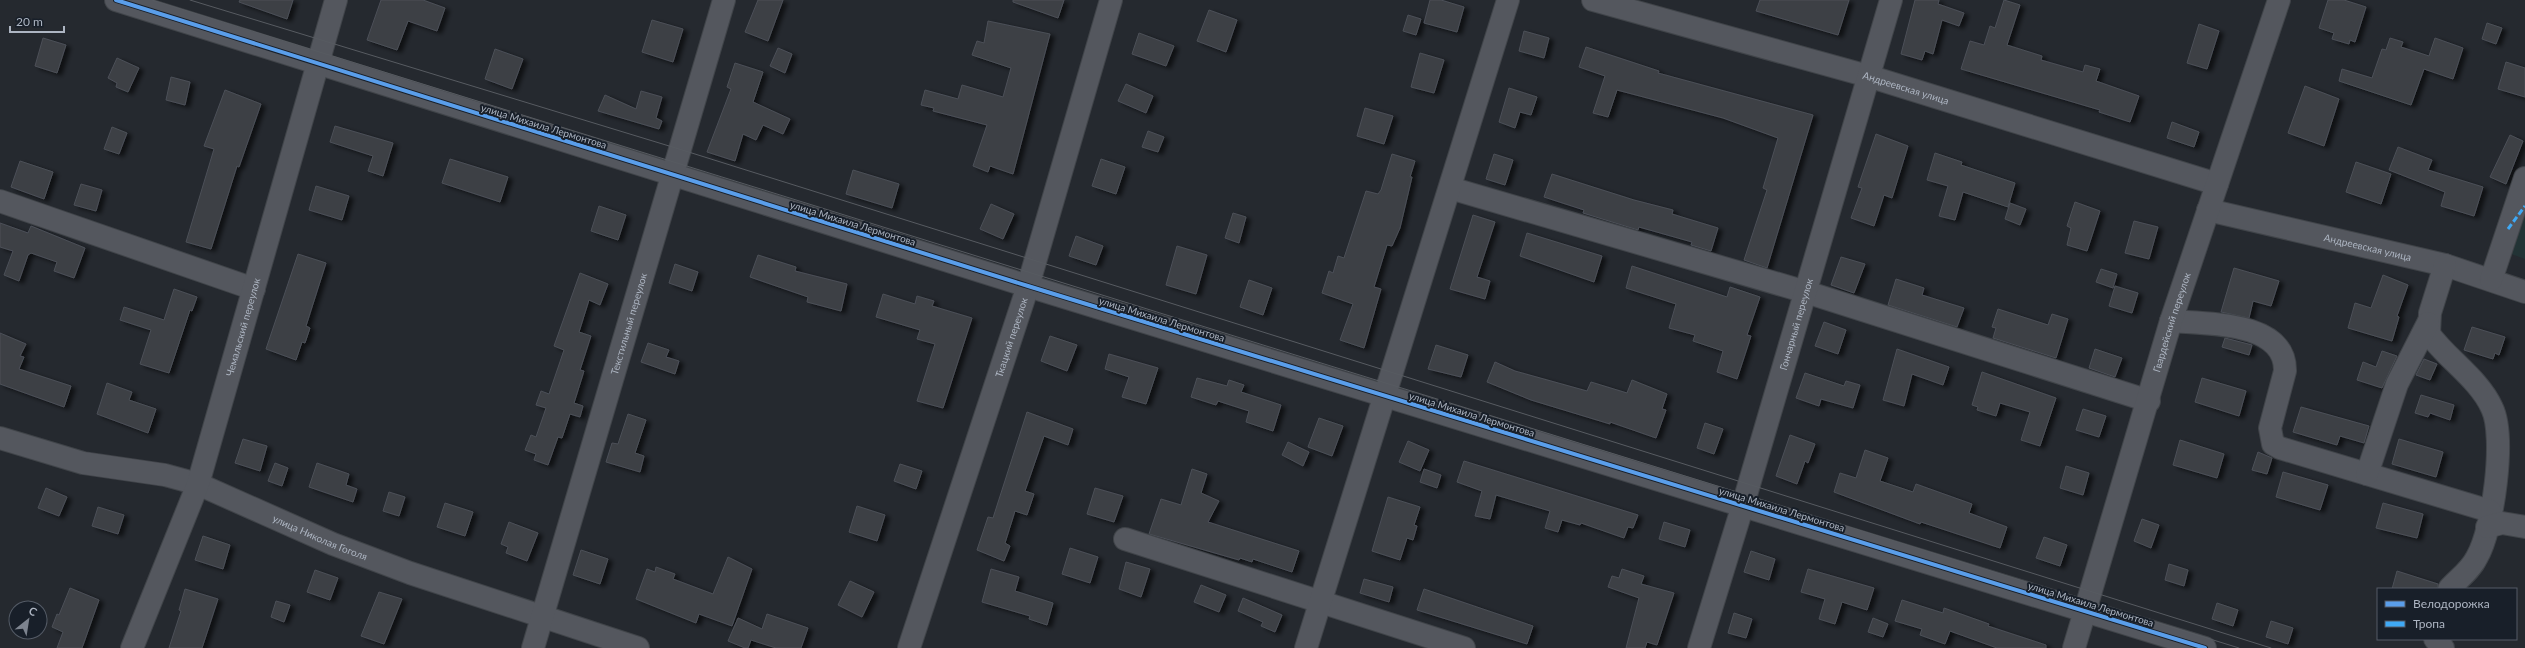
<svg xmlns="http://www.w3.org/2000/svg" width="2525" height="648" font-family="Lato,sans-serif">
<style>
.green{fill:#223335}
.building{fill:#3c3f44;stroke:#4c5058;filter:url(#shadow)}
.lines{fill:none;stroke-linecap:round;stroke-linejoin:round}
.minor-casing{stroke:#404449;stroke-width:24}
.minor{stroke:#54575e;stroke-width:22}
.tram{stroke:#575b61;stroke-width:1}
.quiet{stroke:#3fa9f5;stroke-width:3;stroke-dasharray:6 3;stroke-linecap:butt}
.cycleway-casing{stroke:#181f29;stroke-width:6}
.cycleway{stroke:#5a9eea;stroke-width:4}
.labels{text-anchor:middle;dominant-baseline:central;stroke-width:4;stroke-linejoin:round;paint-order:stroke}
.street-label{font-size:10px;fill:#adb5c2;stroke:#181f29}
</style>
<defs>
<filter id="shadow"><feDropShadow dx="4.5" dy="2.5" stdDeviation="2" flood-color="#0009"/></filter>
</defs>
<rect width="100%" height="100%" fill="#25292f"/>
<path class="green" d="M2525,207V259L2511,254Z"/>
<path class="building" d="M240,0H293L287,19L239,2Z
M381,0H423L445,8L437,31L408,21L397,50L367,40Z
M758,0H783L768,41L745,32Z
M1013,0H1064L1058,18L1013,2Z
M1430,0H1441L1464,7L1457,32L1424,23Z
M1760,0H1849L1838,35L1756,11Z
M1915,0H1939L1938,4L1964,13L1959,26L1942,20L1933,54L1925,51L1922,60L1901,54Z
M2004,0L2020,5L2007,45L2042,56L2041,60L2083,72L2085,65L2100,69L2096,81L2139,96L2130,122L2099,112L2100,110L1961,69L1970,41L1984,45L1990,26L1995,28Z
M2328,0H2344L2366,7L2355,42L2350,40L2349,44L2332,39L2334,33L2319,28Z
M1209,10L1237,20L1226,52L1197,41Z
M1408,15L1421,19L1416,35L1403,31Z
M652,20L683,29L673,62L642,52Z
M988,21L1050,34L1013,174L990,166L988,172L973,166L987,125L933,111L934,108L921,105L925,90L958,99L962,85L1003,97L1011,68L972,55L977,41L984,43Z
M2487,23L2502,28L2496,44L2482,39Z
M2199,24L2219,31L2207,69L2187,63Z
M1524,31L1549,38L1544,58L1519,51Z
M1139,33L1174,46L1166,66L1132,54Z
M43,38L66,45L57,73L35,66Z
M2390,38L2403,42L2401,47L2429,56L2435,38L2463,48L2453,79L2424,69L2411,105L2339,81L2342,69L2372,78L2382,49L2386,50Z
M1586,47L1659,71L1658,73L1813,115L1767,268L1744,260L1767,190L1763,188L1778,138L1723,118L1617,90L1608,117L1593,113L1605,76L1579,67Z
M778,48L792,54L785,73L770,66Z
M495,49L523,59L512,89L485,79Z
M1420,53L1444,60L1434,93L1411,87Z
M117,58L139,68L128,92L116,87L117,83L108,78Z
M2506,62L2525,68V97L2498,89Z
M735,63L763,72L753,102L790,119L783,134L763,125L756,140L743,134L735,161L707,152L731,89L727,87Z
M171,77L190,82L185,105L166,100Z
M1126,84L1153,96L1146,113L1118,101Z
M2305,86L2339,99L2324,146L2288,133Z
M1509,88L1537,97L1531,115L1520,112L1515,128L1499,122Z
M225,90L261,104L239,167L237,166L211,249L186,242L214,149L204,146Z
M641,91L662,97L656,118L662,121L659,129L598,111L605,95L636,109Z
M1365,108L1393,116L1384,144L1357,136Z
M2172,122L2199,132L2194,147L2167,138Z
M335,126L393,143L383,176L368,171L373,156L330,142Z
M112,127L127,133L119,154L104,149Z
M1148,131L1164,137L1158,152L1142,147Z
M1876,134L1908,146L1892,198L1884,195L1874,226L1851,218L1862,188L1858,187Z
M2510,135L2523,141L2506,184L2490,177Z
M2398,147L2432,160L2428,170L2483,187L2474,216L2441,206L2445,192L2389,170Z
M1935,153L1962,162L1961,165L2015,183L2008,207L1963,192L1955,220L1939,216L1948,186L1927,180Z
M1392,154L1415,161L1410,177H1412L1400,228L1392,246L1387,245L1374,287L1381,289L1364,348L1340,340L1353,304L1322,293L1329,271L1333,273L1338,256L1344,258L1366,191L1378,194L1381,190Z
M1494,154L1513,160L1505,185L1486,179Z
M450,159L508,177L500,202L442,183Z
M1101,159L1125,167L1116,194L1092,186Z
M20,161L53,172L44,199L11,187Z
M2356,162L2391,174L2381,204L2346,192Z
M853,170L899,184L892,208L846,194Z
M1552,174L1634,200L1673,210L1672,214L1718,228L1711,251L1691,245L1692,242L1639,227L1638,230L1583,213L1584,210L1544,197Z
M81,184L102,190L96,211L74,205Z
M316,186L349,196L342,220L309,210Z
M2075,202L2100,211L2087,251L2067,245L2071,228L2067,226Z
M2010,203L2026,209L2020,225L2005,219Z
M991,204L1014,214L1003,239L980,229Z
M599,206L626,215L618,240L591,231Z
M1233,213L1246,217L1239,243L1225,238Z
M1473,215L1495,222L1477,277L1490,281L1485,299L1450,289Z
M2134,221L2158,227L2149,259L2125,253Z
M0,223L28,233L31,226L85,248L74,278L54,271L57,262L31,253L28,255L19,281L4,275L13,251L0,247Z
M1527,233L1602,256L1594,282L1520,256Z
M1076,236L1103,246L1096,265L1069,256Z
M1177,246L1207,255L1196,294L1166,285Z
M298,254L326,263L306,326L310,328L305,343L302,342L296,360L266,349Z
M758,255L796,267L795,271L847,284L841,311L807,302L808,297L750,277Z
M1841,257L1865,264L1854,293L1831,285Z
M675,264L698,272L692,291L669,283Z
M1632,266L1727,297L1730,287L1760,297L1747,335L1751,336L1737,379L1717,372L1723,351L1693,341L1695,335L1669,328L1676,304L1626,288Z
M2234,268L2279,281L2271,306L2253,301L2249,318L2221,312Z
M2101,269L2117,274L2113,288L2096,282Z
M580,273L608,284L600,305L589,300L579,332L591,336L580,370L584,371L574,403L583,406L580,417L570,414L562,438L558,437L548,465L534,460L536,454L525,450L531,435L536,437L546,408L536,405L541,391L549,394L564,350L554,346Z
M2383,275L2408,285L2397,316L2399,317L2392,341L2348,328L2355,303L2371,308Z
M1896,279L1924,288L1922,295L1964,308L1957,327L1888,305Z
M1249,280L1272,288L1263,315L1240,307Z
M2115,286L2138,293L2132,313L2109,306Z
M174,289L197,297L192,311L190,310L169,373L140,364L151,330L120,320L124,307L164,320Z
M883,294L915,304L917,296L934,301L932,306L972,318L943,408L917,401L935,344L917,339L920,330L876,317Z
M1998,309L2048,325L2052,314L2068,319L2056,358L1993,338L1996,328L1992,327Z
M1824,322L1846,330L1838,354L1815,346Z
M2472,327L2505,337L2499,355L2495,353L2493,359L2464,350Z
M0,333L26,344L20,356L24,357L19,369L71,386L64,407L0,384Z
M1050,336L1077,345L1067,371L1041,361Z
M2225,338L2252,345L2249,355L2222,347Z
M648,343L669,350L666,357L679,361L675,374L641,362Z
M1436,345L1468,355L1461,377L1428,369Z
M1897,349L1949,367L1943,385L1912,374L1904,406L1883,400Z
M2095,349L2122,358L2115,377L2089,368Z
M2382,351L2397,356L2382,388L2357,380L2363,362L2376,367Z
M1109,354L1158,368L1146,404L1122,397L1129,377L1105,369Z
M2424,359L2437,364L2430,380L2416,375Z
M1495,362L1515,371L1587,391L1591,382L1627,393L1632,380L1667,394L1662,409L1666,410L1656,438L1610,422V424L1531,400L1487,382Z
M1982,372L2056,398L2040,446L2021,440L2030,412L2000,403L1996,416L1977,410L1978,407L1972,405Z
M1805,373L1844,386L1846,381L1860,385L1853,408L1821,399L1819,406L1796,398Z
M1197,378L1227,386L1229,380L1244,385L1241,392L1281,405L1273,431L1246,422L1249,411L1218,401L1216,405L1191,397Z
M2202,378L2246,391L2239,416L2195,402Z
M107,383L132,392L129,400L156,409L148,433L97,414Z
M2421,395L2454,405L2450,420L2430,413L2428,417L2415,413Z
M2301,407L2369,426L2364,443L2340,436L2337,445L2293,432Z
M2083,409L2106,416L2099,437L2076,430Z
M1027,412L1073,429L1068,445L1044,436L1025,491L1034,494L1027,515L1015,511L1005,543L1010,546L1004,561L977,550L988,517L993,518Z
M628,414L646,420L635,453L644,456L640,472L606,462L612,443L618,444Z
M1319,418L1343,426L1332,456L1308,447Z
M1705,423L1723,429L1714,454L1697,448Z
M1790,435L1815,444L1808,463L1805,461L1797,484L1776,476Z
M243,439L267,446L260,471L235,463Z
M2399,439L2443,452L2436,477L2392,464Z
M2180,440L2224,454L2217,478L2173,465Z
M1408,441L1429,450L1420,471L1399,462Z
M1288,442L1309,452L1303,466L1282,455Z
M1865,450L1888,458L1880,481L1913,492L1916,484L1972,504L1969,513L2007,527L2000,548L1921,522L1920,524L1834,492L1840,473L1856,478Z
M2258,452L2272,458L2267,474L2252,470Z
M1464,461L1638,515L1633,528L1628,527L1624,538L1581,523L1580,525L1562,520L1558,532L1545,528L1550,511L1496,495L1490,519L1475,516L1482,491L1457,482Z
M275,463L288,468L282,486L268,481Z
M317,463L349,474L346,485L357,489L353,502L309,487Z
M900,464L922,471L916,489L894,481Z
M2066,466L2089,473L2083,495L2060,488Z
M1192,469L1207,474L1201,493L1219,501L1208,522L1299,551L1292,572L1253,559L1252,562L1240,558L1239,560L1149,534L1161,499L1181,505Z
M1424,469L1441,475L1437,488L1420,482Z
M2283,472L2328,485L2320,510L2276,497Z
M46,488L67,497L59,516L38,508Z
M1095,488L1123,496L1114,522L1087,514Z
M389,492L405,497L399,516L383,511Z
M1388,497L1420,507L1414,525L1417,526L1413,540L1407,538L1400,560L1372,551Z
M445,503L473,512L465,536L437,527Z
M2383,503L2423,514L2417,538L2376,528Z
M857,506L885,515L877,541L849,532Z
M98,507L124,515L118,534L92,526Z
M2142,519L2159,525L2151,548L2134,541Z
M509,522L538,533L527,561L506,553L508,547L501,544Z
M1664,522L1690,530L1685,547L1659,539Z
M203,536L230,545L223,569L195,560Z
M2044,537L2067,545L2060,566L2036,558Z
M1070,548L1098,557L1090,583L1062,574Z
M581,550L608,559L600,584L573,575Z
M1751,551L1775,559L1769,580L1744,572Z
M728,557L752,569L732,626L699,614L696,623L636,599L647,569L655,572L656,567L675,574L673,579L713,594Z
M1126,562L1150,569L1141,597L1119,589Z
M2169,564L2188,570L2184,586L2165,580Z
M991,569L1019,577L1015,591L1053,603L1047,625L1029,619L1030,616L982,602Z
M1622,569L1644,576L1641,584L1674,593L1657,645L1647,642L1645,648H1626L1639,598L1608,587L1612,576L1619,578Z
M1808,569L1874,588L1867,610L1842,602L1835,624L1819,619L1825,599L1801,592Z
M315,570L338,578L330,600L307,592Z
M2397,571L2438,584L2437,589H2392Z
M1364,579L1393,587L1389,602L1360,593Z
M850,581L874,592L862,617L838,605Z
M1201,585L1226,595L1219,612L1194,602Z
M70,588L99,600L82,648H57L63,632L52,627L57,614L59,615Z
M185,589L218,599L202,648H169L181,611L179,610Z
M1424,589L1533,626L1527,644L1417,610Z
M379,592L402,599L384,644L361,636Z
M1243,598L1282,615L1275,632L1261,626L1263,622L1238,611Z
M1902,600L1943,613L1944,608L1989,624L1988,626L2046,645V648H1997L1950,631L1945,644L1920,635L1922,629L1895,621Z
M276,601L290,605L284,622L271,617Z
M2217,603L2238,610L2233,626L2212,619Z
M1734,613L1752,619L1746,638L1728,633Z
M767,614L808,628L801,648H776L751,640L748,648H745L728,641L738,618L762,629Z
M1873,618L1888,624L1883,637L1868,632Z
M2271,621L2293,628L2288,644L2266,637Z"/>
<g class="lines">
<g class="minor-casing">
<g id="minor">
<path d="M116,0L1028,286L2205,648"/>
<path id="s1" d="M1593,0L1868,76L2217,184"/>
<path d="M1450,188L1806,292L2149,401"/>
<path d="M0,201L254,289"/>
<path id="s2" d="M2208,210L2445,265L2525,292"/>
<path d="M2445,265L2430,313L2429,334C2448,360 2479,379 2492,408C2506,437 2493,530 2477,557C2471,570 2458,579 2449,589"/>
<path d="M2491,280L2525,178"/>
<path d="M2171,321C2207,324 2286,321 2285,371L2270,428L2273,444L2280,448L2490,511"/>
<path id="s3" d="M0,438L83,463L165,475L198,484L333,544L410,573L638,648"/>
<path d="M2367,474L2397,384L2428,323"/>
<path d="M2487,527L2502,523L2525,527"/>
<path d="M1125,539L1464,648"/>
<path d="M2435,639L2443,648"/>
<path id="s4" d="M132,648L198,484L336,0"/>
<path id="s5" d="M533,648L724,0"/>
<path id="s6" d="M909,648L1028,286L1111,0"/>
<path d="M1306,648L1508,0"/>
<path id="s7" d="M1699,648L1743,505L1891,0"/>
<path id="s8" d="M2074,648L2171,321L2279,0"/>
</g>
</g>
<use href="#minor" class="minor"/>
<path class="tram" d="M152,0L2239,648
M190,0L679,149L2271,648"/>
<path class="quiet" d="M2508,229L2525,206"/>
<g class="cycleway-casing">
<path id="cycleway" d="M116,0L1028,286L2205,648"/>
</g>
<use href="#cycleway" class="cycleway"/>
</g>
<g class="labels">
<g class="street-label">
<text stroke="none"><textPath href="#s1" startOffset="325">Андреевская улица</textPath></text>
<text transform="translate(544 126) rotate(17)">улица Михаила Лермонтова</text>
<text transform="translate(853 223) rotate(17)">улица Михаила Лермонтова</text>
<text stroke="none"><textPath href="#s2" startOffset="164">Андреевская улица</textPath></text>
<text transform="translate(1162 319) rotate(17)">улица Михаила Лермонтова</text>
<text stroke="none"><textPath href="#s8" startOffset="340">Гвардейский переулок</textPath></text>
<text stroke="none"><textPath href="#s5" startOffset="338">Текстильный переулок</textPath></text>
<text stroke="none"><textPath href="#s7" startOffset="338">Гончарный переулок</textPath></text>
<text stroke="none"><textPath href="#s4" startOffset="340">Чемальский переулок</textPath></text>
<text stroke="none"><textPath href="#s6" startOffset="327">Ткацкий переулок</textPath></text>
<text transform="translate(1472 414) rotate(17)">улица Михаила Лермонтова</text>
<text transform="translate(1782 509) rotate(17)">улица Михаила Лермонтова</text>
<text stroke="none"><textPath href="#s3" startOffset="337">улица Николая Гоголя</textPath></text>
<text transform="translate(2091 604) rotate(17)">улица Михаила Лермонтова</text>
</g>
</g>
<rect x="2377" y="588" width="140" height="52" fill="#181f29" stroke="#545b66"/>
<rect x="2385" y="601" width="20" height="6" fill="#5a9eea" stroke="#545b66"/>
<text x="2413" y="608" font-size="12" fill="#adb5c2">Велодорожка</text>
<rect x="2385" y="621" width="20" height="6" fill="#3fa9f5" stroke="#545b66"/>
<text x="2413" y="628" font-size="12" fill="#adb5c2">Тропа</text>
<g transform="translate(28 620) rotate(30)"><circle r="19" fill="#181f29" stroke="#545b66"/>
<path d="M0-3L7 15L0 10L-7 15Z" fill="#7d848f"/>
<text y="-6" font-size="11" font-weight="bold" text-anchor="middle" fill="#adb5c2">С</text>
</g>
<path d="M10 26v6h54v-6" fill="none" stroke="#adb5c2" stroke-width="2"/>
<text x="16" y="26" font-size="12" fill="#adb5c2" stroke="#181f29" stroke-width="3" paint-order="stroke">20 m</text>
</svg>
